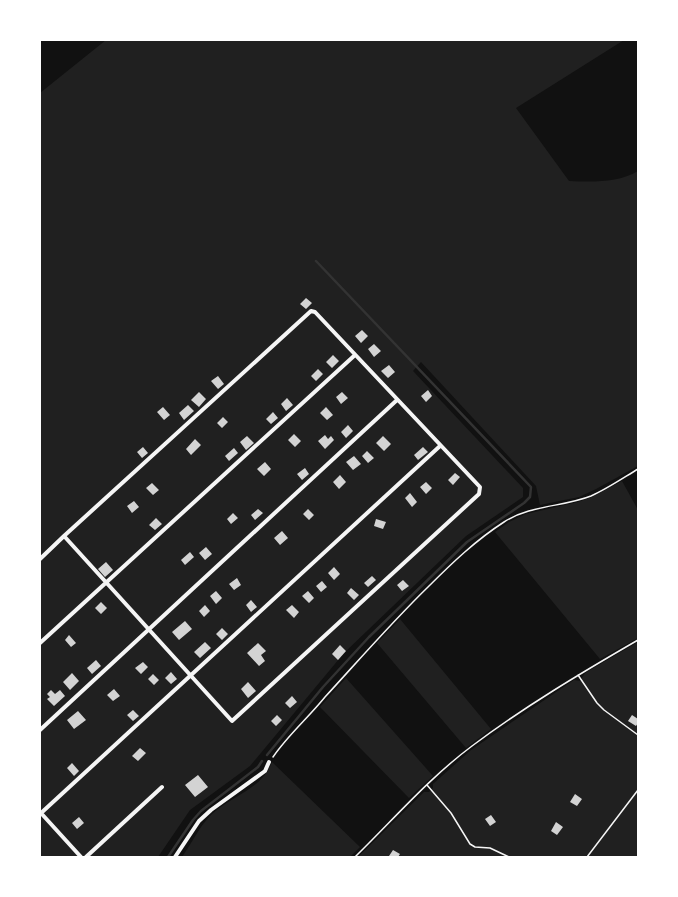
<svg xmlns="http://www.w3.org/2000/svg" width="678" height="897" font-family="Merriweather,serif">
<style>
.green{fill:#202020}
.lines{fill:none;stroke-linecap:round;stroke-linejoin:round}
.stream{stroke:#333;stroke-width:2.5}
.building{fill:#d3d3d3}
.path{stroke:#f5f5f5;stroke-width:1.5}
.minor{stroke:#f5f5f5;stroke-width:4}
</style>
<rect width="100%" height="100%" fill="#111"/>
<path class="green" d="M106,40H624L516,108L569,181C592,182 618,183 638,171V466L596,489L579,497L540,505L536,486L421,362L413,371L523,488V497L466,536L344,653L250,766L190,810L158,857H40V93Z
M622,481L638,510V638L600,659L495,532L509,522L526,514L578,502L592,497Z
M400,619L491,729L466,748L377,643Z
M638,642V857H358L424,792H429L433,788V784L471,750L574,680L580,681L585,673Z
M346,678L433,776L409,798L320,707Z
M272,762L360,847L350,857H182C192,843 200,825 212,814C232,796 262,789 272,762Z"/>
<g class="lines">
<path class="stream" d="M267,755L323,687L369,637L467,542L524,503L530,497L531,487L316,261
M168,857L193,820L201,811L258,767L262,761"/>
</g>
<path class="building" d="M306,298L312,303L306,309L300,304Z
M362,330L368,336L361,343L355,336Z
M374,344L381,351L374,357L368,349Z
M333,355L339,361L332,368L326,362Z
M389,365L395,372L388,378L381,371Z
M318,369L323,374L316,381L311,376Z
M218,376L224,384L218,389L211,381Z
M428,390L432,396L426,402L421,396Z
M199,392L206,399L199,407L191,400Z
M342,392L348,398L341,404L336,397Z
M287,398L293,405L286,411L281,404Z
M188,405L194,411L184,420L179,413Z
M163,407L170,415L164,420L157,412Z
M326,407L333,415L327,420L320,413Z
M273,412L278,418L271,424L266,419Z
M223,417L228,422L222,428L217,423Z
M348,425L353,431L346,438L341,432Z
M294,434L301,441L295,447L288,440Z
M325,435L328,439L331,436L334,440L325,449L318,441Z
M247,436L254,443L246,450L240,442Z
M383,436L391,444L384,451L376,443Z
M195,439L201,445L191,455L186,449Z
M143,447L148,453L142,458L137,452Z
M423,447L428,452L418,460L414,455Z
M234,448L238,453L229,461L225,456Z
M367,451L374,458L368,463L362,456Z
M354,456L361,464L353,470L346,462Z
M265,462L271,469L264,476L257,469Z
M305,468L309,474L302,480L297,474Z
M455,473L460,477L453,485L448,480Z
M340,475L346,482L339,489L333,482Z
M426,482L432,488L426,494L420,487Z
M152,483L159,490L153,495L146,488Z
M410,493L417,502L412,507L405,498Z
M134,501L139,507L132,513L127,506Z
M258,509L263,513L255,520L251,515Z
M308,509L314,515L309,520L303,514Z
M233,513L238,518L231,524L227,519Z
M156,518L162,524L155,530L149,525Z
M376,519L386,522L383,529L374,526Z
M282,531L288,538L280,545L274,538Z
M206,547L212,554L205,560L199,553Z
M190,552L194,557L185,565L181,560Z
M106,562L113,570L105,577L98,569Z
M334,567L340,574L334,580L328,573Z
M372,576L376,580L368,587L364,583Z
M237,578L241,585L234,590L229,584Z
M403,580L409,586L402,591L397,585Z
M322,581L327,587L321,592L316,586Z
M351,588L359,595L354,600L347,593Z
M216,591L222,598L216,604L210,596Z
M308,591L314,598L309,603L302,596Z
M251,600L257,607L251,612L246,605Z
M101,602L107,608L101,614L95,608Z
M205,605L210,611L204,617L199,611Z
M292,605L299,612L294,618L286,610Z
M185,621L192,629L179,640L172,632Z
M222,628L228,634L222,640L216,634Z
M69,635L76,643L71,647L65,640Z
M205,642L211,648L200,658L194,652Z
M258,643L266,651L261,655L265,661L259,666L247,653Z
M340,645L346,651L338,660L332,654Z
M96,660L101,666L92,674L87,668Z
M143,662L148,667L141,674L135,668Z
M171,672L177,679L171,684L165,678Z
M72,673L79,681L70,690L63,682Z
M153,674L159,680L154,685L148,679Z
M248,682L256,691L248,698L241,689Z
M114,689L120,696L113,701L107,695Z
M51,690L55,694L60,690L65,696L54,706L47,699L50,697L47,694Z
M292,696L297,702L290,708L285,703Z
M133,710L139,716L133,721L127,715Z
M78,711L86,720L74,729L67,720Z
M277,715L282,720L276,726L271,721Z
M632,715L638,719V723L636,726L628,721Z
M140,748L146,753L138,761L132,756Z
M72,763L79,771L74,776L67,768Z
M198,775L208,787L195,797L185,785Z
M575,794L582,799L577,806L570,802Z
M491,815L496,822L490,826L485,819Z
M79,817L84,823L77,829L72,823Z
M556,822L563,827L557,835L551,831Z
M393,850L400,854L398,857L389,856Z"/>
<g class="lines">
<path class="path" d="M578,675L597,703L604,710L638,735
M273,757C288,735 308,718 325,697C359,660 392,622 428,587C452,563 476,540 504,522C530,505 563,507 591,496C607,489 623,478 638,469
M427,785L451,813L470,844L475,847L490,848L509,857
M355,857C393,820 429,778 472,746C524,707 581,673 638,640
M587,857L638,790"/>
<path class="minor" d="M40,559L64,536L311,311L315,312L480,487L479,494L232,721L64,536
M40,643L355,355
M40,730L397,400
M40,812L81,857
M40,814L440,446
M86,857L162,787
M175,857L199,821L211,810L265,771L269,762"/>
</g>
<rect width="678" height="897" fill="none" stroke="#ffffff" stroke-width="82"/>
</svg>
